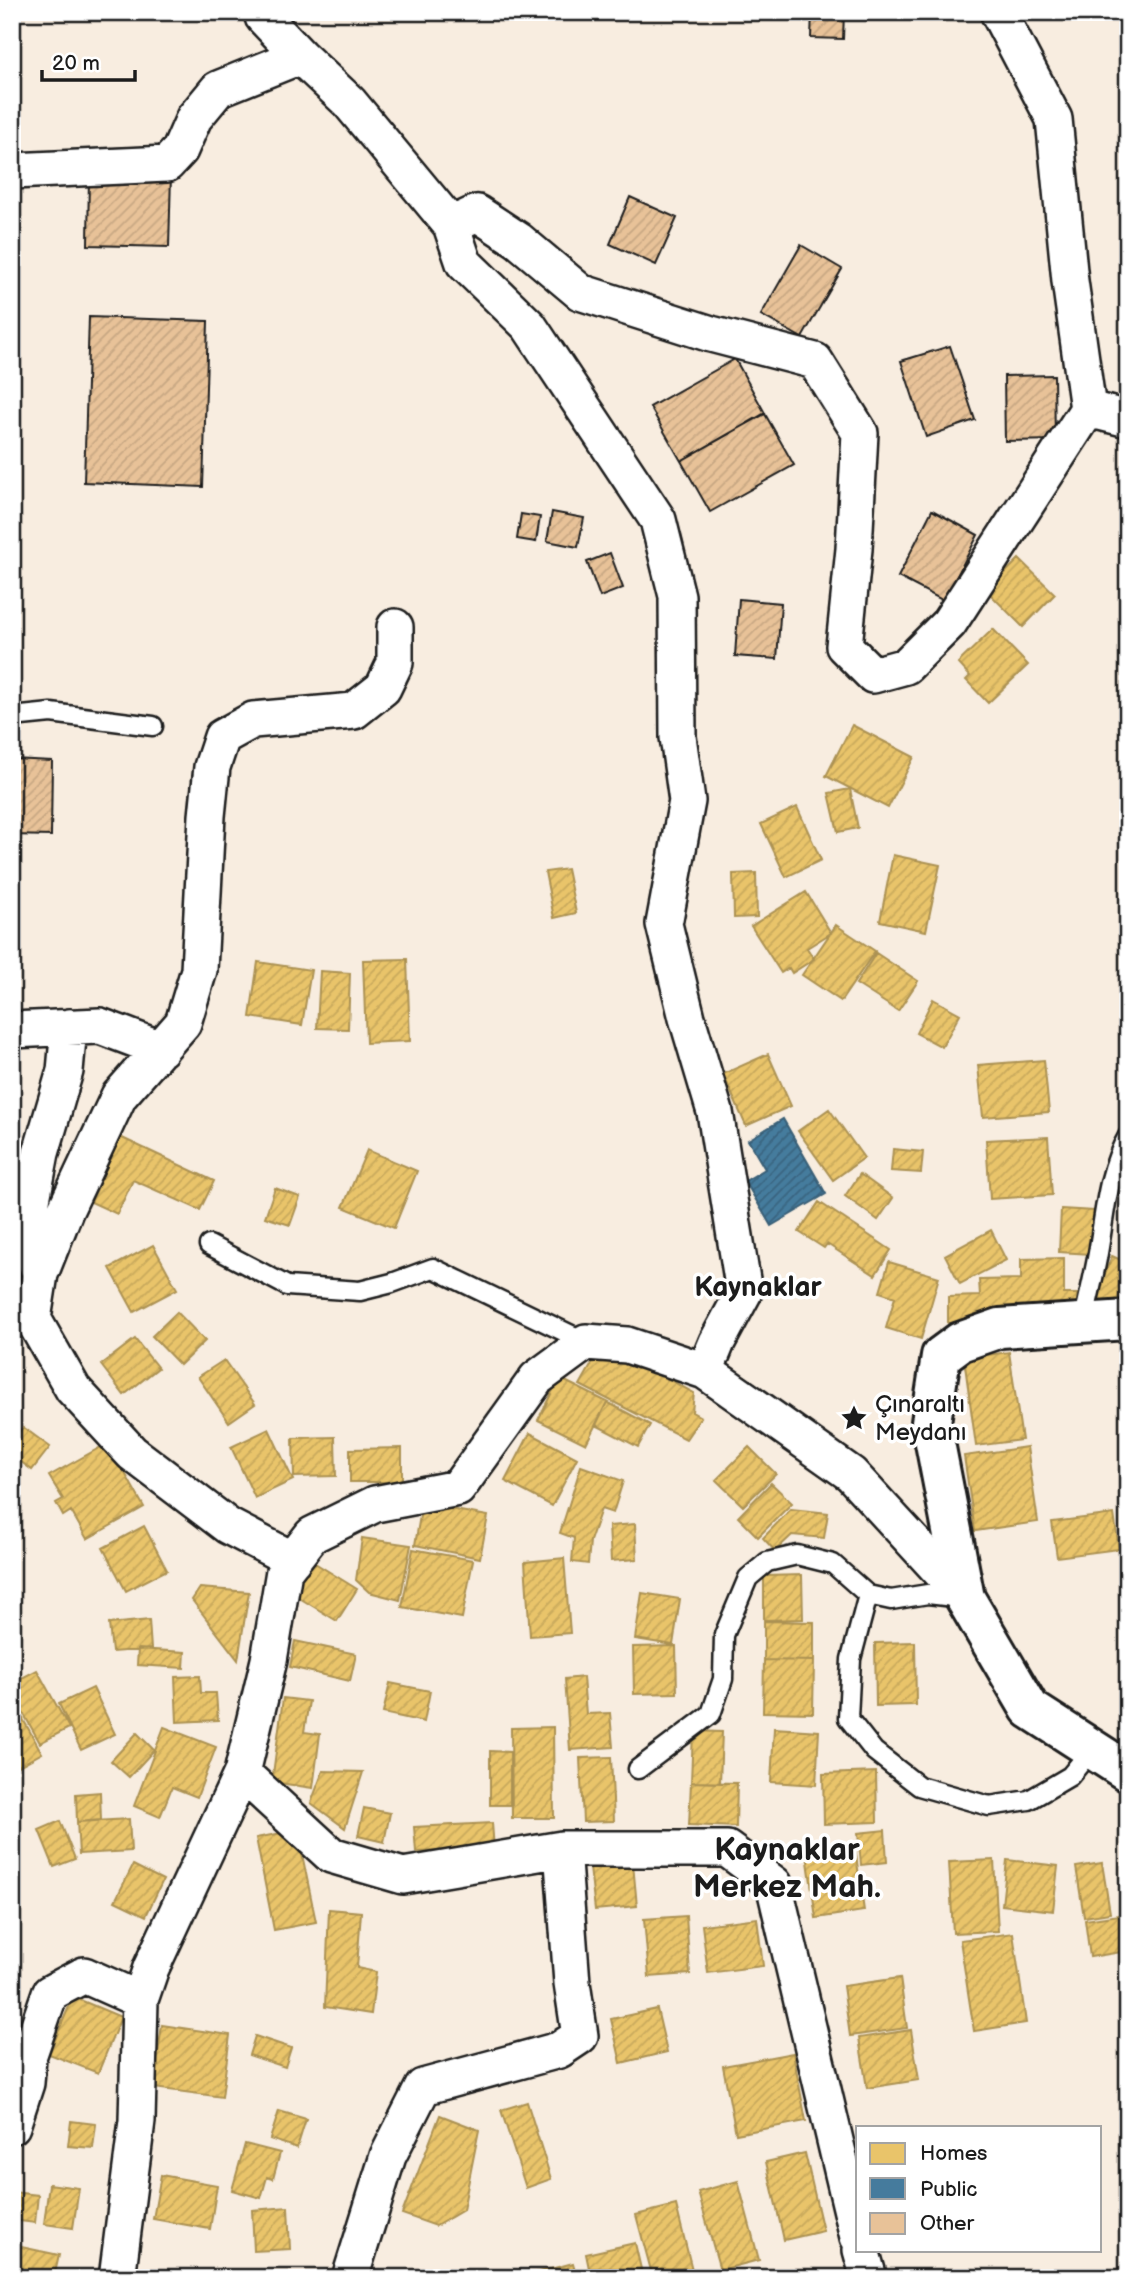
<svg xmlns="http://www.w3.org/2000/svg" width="1140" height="2290" font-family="'Balsamiq Sans',sans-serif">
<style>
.homes{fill:url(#homes-hatch);stroke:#ac9253;stroke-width:2}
.public{fill:url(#public-hatch);stroke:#395e76;stroke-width:2}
.building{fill:url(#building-hatch);stroke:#1c1c1c;stroke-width:2}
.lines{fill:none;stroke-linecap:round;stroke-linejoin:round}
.service-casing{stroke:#1c1c1c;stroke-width:23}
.minor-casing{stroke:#1c1c1c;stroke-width:40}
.tertiary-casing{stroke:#1c1c1c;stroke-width:44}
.service{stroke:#fff;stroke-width:18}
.minor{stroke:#fff;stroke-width:35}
.tertiary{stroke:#fff;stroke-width:38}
.labels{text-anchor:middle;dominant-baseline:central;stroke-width:7;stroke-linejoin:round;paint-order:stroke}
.poi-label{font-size:24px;fill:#1c1c1c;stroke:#fff;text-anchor:start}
.quarter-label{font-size:28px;font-weight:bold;fill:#1c1c1c;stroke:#fff}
.district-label{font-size:32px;font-weight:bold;fill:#1c1c1c;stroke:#fff}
</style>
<defs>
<pattern id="homes-hatch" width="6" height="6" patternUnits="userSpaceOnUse" patternTransform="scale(1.75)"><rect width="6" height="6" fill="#e9c46a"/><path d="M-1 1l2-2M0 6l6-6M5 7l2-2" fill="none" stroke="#c7a85b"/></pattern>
<pattern id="public-hatch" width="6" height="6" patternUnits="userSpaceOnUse" patternTransform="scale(1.75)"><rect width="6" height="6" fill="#457b9d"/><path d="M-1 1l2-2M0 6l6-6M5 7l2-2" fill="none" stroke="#39647f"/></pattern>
<pattern id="building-hatch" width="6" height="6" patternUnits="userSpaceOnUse" patternTransform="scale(1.75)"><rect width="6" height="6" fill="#e8c298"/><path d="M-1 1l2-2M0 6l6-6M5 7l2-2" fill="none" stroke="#c6a682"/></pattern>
</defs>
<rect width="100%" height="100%" fill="#f8ede0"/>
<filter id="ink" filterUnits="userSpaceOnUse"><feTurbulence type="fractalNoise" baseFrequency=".0143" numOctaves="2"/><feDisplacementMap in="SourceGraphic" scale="14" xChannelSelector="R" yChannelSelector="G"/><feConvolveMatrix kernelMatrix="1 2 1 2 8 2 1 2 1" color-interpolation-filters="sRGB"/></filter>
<g filter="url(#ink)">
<path class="homes" d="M1019,559L1055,594L1023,627L987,591Z
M993,629L1028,665L988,703L966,680L970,676L958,663Z
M852,725L914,757L888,808L826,776Z
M850,789L858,828L838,832L829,793Z
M797,807L821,860L786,877L761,824Z
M893,855L940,865L926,931L880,921Z
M567,869L576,913L554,918L545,872Z
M756,873L757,917L734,918L733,874Z
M806,892L831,933L807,948L814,959L792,973L789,968L781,973L751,926Z
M836,925L875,951L841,1001L802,975Z
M876,953L918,981L898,1011L856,984Z
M407,959L410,1041L366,1043L363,960Z
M258,962L311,970L302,1025L250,1017Z
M320,971L350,973L348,1029L317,1028Z
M933,999L960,1014L942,1047L916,1033Z
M768,1054L791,1106L746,1126L723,1074Z
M1044,1060L1049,1112L983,1117L978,1065Z
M829,1109L864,1158L833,1180L798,1131Z
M120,1137L214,1181L200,1210L133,1180L117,1214L91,1202Z
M1048,1137L1052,1195L990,1199L986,1140Z
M893,1149L923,1152L921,1173L891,1171Z
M367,1150L417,1171L394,1228L343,1207Z
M860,1174L893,1198L878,1220L845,1196Z
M275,1188L300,1197L290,1225L265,1217Z
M819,1202L891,1250L875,1275L827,1244L824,1248L799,1232Z
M1061,1209L1094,1211L1091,1254L1059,1252Z
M991,1230L1006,1260L960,1284L945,1255Z
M153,1245L177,1289L134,1312L110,1268Z
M1112,1256L1128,1263V1312L1095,1298Z
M1064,1258V1294H1077V1321L948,1323V1297L980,1296L979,1280L1021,1279V1259Z
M889,1262L939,1277L921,1339L886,1328L895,1297L880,1292Z
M177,1312L205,1341L180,1365L152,1336Z
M135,1339L158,1368L124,1395L101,1365Z
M1009,1352L1022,1440L976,1446L964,1358Z
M621,1353L694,1393L692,1412L701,1417L686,1439L580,1385L597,1355Z
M224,1360L255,1404L229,1422L198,1377Z
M559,1378L607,1402L586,1444L538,1420Z
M607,1402L650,1425L638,1447L596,1425Z
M23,1427L50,1447L32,1470L12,1455V1441Z
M269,1429L293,1480L255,1498L231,1447Z
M530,1433L577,1458L552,1506L505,1481Z
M335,1437L336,1476L294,1477L293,1438Z
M108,1443L144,1507L87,1539L71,1511L63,1516L56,1503L63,1499L49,1476Z
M749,1447L776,1474L743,1506L716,1480Z
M1027,1447L1038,1522L975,1531L964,1456Z
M402,1448V1482H350V1449Z
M581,1466L623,1481L613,1513L601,1509L590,1541L588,1564L572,1562L574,1538L560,1533Z
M771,1483L792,1503L758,1537L738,1517Z
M422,1504L488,1516L480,1558L415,1545Z
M791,1509L828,1513L824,1538L792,1535L775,1551L763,1538Z
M1114,1514L1119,1549L1057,1557L1052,1522Z
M635,1524L637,1559L611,1561L609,1526Z
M144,1526L167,1570L126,1591L103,1548Z
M362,1538L411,1545L400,1600L369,1592L356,1580Z
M413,1549L473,1560L462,1618L402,1607Z
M302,1555L357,1589L337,1621L283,1588Z
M564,1558L570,1633L530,1636L525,1562Z
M802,1575L803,1619L764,1620V1576Z
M200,1588L249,1592L238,1660L192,1600Z
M642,1593L680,1599L673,1645L635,1639Z
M149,1620L151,1649L112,1652L109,1624Z
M764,1621L814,1622V1661L764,1660Z
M295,1641L356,1654L350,1681L290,1667Z
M915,1642L916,1705L876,1706L875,1643Z
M676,1646L677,1693L634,1694L633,1647Z
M138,1649L185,1652L184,1668L137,1665Z
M764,1660L814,1661L813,1713L763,1712Z
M37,1670L69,1728L40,1743L12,1693V1683Z
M200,1676L201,1693H216L218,1720L177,1722L175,1677Z
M583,1677L586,1714L610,1713L613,1747L570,1750L565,1679Z
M390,1683L430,1691L424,1722L383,1713Z
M93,1688L115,1734L81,1750L59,1704Z
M283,1698L309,1701L304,1732L320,1734L313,1788L272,1782Z
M19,1712L42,1753L17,1767L12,1759V1716Z
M164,1727L216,1747L197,1797L172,1787L160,1817L134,1806Z
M553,1727L554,1818H512L511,1728Z
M774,1728L819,1731L816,1785L771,1782Z
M693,1731L722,1732L720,1783L691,1782Z
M137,1733L154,1750L129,1777L111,1761Z
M490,1751L510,1752V1805H490Z
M611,1757L614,1821L583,1822L580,1758Z
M323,1771L363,1772L345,1828L311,1803Z
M876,1772L877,1822L824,1824L823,1774Z
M691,1782L737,1783L736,1827L689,1825Z
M100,1792L101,1820L77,1822L76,1794Z
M364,1808L390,1813L384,1842L358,1836Z
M129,1819L131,1851L79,1854L77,1822Z
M60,1821L75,1859L54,1867L39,1830Z
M492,1823L494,1849L416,1852L414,1827Z
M297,1830L316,1922L274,1930L256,1838Z
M885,1830L887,1862L861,1865L858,1833Z
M855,1848L864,1911L816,1918L807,1854Z
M994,1860L998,1931L953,1933L949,1862Z
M1007,1860L1058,1866L1053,1911L1002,1905Z
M1102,1863L1110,1913L1084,1917L1076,1867Z
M633,1864L637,1906L595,1910L590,1868Z
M133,1865L163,1880L146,1916L115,1901Z
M329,1909L361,1912L357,1968L376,1972L371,2014L325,2007Z
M1126,1914L1128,1951L1090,1957L1085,1920Z
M686,1916L690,1974L649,1977L644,1919Z
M757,1918L763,1966L708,1973L702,1925Z
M1013,1933L1026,2023L974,2031L960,1940Z
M900,1978L907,2028L850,2036L843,1986Z
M73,1997L121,2017L98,2073L49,2054Z
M657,2009L667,2052L621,2063L611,2019Z
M162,2025L230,2035L222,2097L153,2088Z
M911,2030L919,2080L867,2088L859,2038Z
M255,2036L291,2048L285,2067L249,2055Z
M793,2053L806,2121L736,2134L723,2066Z
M527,2102L551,2179L526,2188L501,2110Z
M279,2111L306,2119L297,2148L270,2139Z
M440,2115L479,2130L463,2210L436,2226L402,2214Z
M71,2121L96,2124L93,2148L68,2146Z
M245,2144L280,2153L273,2179L267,2177L261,2198L232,2190Z
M805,2153L823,2231L784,2240L766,2162Z
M161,2175L217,2185L210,2229L153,2219Z
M738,2181L759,2260L720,2270L698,2192Z
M49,2184L79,2188L73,2228L44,2224Z
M12,2192L38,2195L35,2223L12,2220Z
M676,2205L694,2278H653L636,2215Z
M288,2207L290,2249L254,2251L252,2210Z
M635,2243L643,2278H591L586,2254Z
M12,2245L59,2255L54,2278L12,2276Z
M573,2263L577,2278H526L525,2276Z"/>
<path class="public" d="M783,1119L826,1194L771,1226L745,1181L765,1169L748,1140Z"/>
<path class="building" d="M812,12H844L843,39L811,38Z
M89,173L171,175L169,247L88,245Z
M12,188H18V251H12Z
M630,197L677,218L656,265L610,244Z
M801,245L842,269L802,338L761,315Z
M89,317L208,321L203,487L84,482Z
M950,346L975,420L926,437L901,361Z
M735,359L765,413L681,461L650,407Z
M1054,375L1055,440L1005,441L1004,376Z
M765,414L794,465L710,512L681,461Z
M932,510L978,535L944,601L898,577Z
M552,512L584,518L578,547L547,541Z
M521,514L540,517L536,542L517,539Z
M610,553L623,588L600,597L587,562Z
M739,599L781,603L777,659L735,656Z
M12,759L52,761L51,836L12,835Z"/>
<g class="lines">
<g class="service-casing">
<path id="service" d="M12,717L51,713L153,726
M209,1245L287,1286L360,1291L392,1283L433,1268L586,1342
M1083,1323C1088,1300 1094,1276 1098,1253C1105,1214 1107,1172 1128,1136
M868,1595L851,1659L848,1718L874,1751L919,1786L989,1806L1029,1800L1070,1776L1093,1748
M638,1769L711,1714L723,1679L724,1635L748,1578L767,1562L797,1555L833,1564L868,1595L891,1600L928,1594L962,1598"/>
</g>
<g class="minor-casing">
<path id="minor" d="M262,12L263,17L300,56L349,102L451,225L464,263L529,326L658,520L677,596L678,737L687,801L664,924L687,1018L715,1112L744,1292L717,1342L705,1371L851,1474L965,1598
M12,171L167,164L180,150L194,118L218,89L300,56
M451,225L477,213L518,240L580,292L711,334L815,361L860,433L854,549L844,646L873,675L906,666L949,623L1088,409L1070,281L1054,119L998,12
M1088,409L1128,419
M12,1030L100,1026L161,1049
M40,1274L26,1231L41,1153L65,1071L69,1027
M293,1560L228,1526L132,1453L73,1389L33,1319L40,1274L65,1211L119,1096L183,1023L199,970L207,816L212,767L222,737L253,720L354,711L383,688L395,663V627
M242,1773L331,1855L403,1876L562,1849H727L774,1884L858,2237
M12,2126L26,2083L28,2057L50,1993L84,1975L140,2000
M861,2250L869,2278
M117,2278L137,2121L140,2000L151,1968L242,1773L269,1660L284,1571L312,1535L375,1504L458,1488L537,1378L586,1342L627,1345L705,1371
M350,2278L388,2156L423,2087L559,2050L580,2036L572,1983L562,1849"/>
</g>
<g class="tertiary-casing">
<path id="tertiary" d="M1128,1320L1000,1328L960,1342L941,1356L931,1422L965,1598L1030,1709L1128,1772"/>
</g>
<use href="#service" class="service"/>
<use href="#minor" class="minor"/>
<use href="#tertiary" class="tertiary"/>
</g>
</g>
<defs>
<g id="sight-bare" transform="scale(2.1)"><path d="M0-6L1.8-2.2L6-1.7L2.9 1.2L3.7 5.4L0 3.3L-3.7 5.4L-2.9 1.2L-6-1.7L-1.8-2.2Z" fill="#1c1c1c" stroke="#fff" stroke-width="2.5" paint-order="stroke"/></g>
</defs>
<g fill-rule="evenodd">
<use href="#sight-bare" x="854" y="1418"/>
</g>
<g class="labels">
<g class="poi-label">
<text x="875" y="1404">Çınaraltı<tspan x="875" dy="28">Meydanı</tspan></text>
</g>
<g class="quarter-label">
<text x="758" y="1287">Kaynaklar</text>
</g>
<g class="district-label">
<text x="787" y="1850">Kaynaklar<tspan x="787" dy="37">Merkez Mah.</tspan></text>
</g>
</g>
<rect width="1140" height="2290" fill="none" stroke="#fff" stroke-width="42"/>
<rect x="21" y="21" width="1098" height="2248" fill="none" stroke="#1c1c1c" stroke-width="2.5" filter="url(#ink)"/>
<rect x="856" y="2126" width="245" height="126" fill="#ffffff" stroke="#a4a4a4" stroke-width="2"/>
<rect x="870" y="2143" width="35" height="21" fill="#e9c46a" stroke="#a4a4a4" stroke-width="2"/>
<text x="920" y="2160" font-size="21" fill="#1c1c1c">Homes</text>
<rect x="870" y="2178" width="35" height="21" fill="#457b9d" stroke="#a4a4a4" stroke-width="2"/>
<text x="920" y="2196" font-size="21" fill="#1c1c1c">Public</text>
<rect x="870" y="2213" width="35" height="21" fill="#e8c298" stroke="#a4a4a4" stroke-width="2"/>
<text x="920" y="2230" font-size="21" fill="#1c1c1c">Other</text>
<path d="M42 70v10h93v-10" fill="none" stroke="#1c1c1c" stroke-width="3.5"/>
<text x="52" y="70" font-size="21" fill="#1c1c1c" stroke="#ffffff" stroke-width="5" paint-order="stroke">20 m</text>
</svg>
